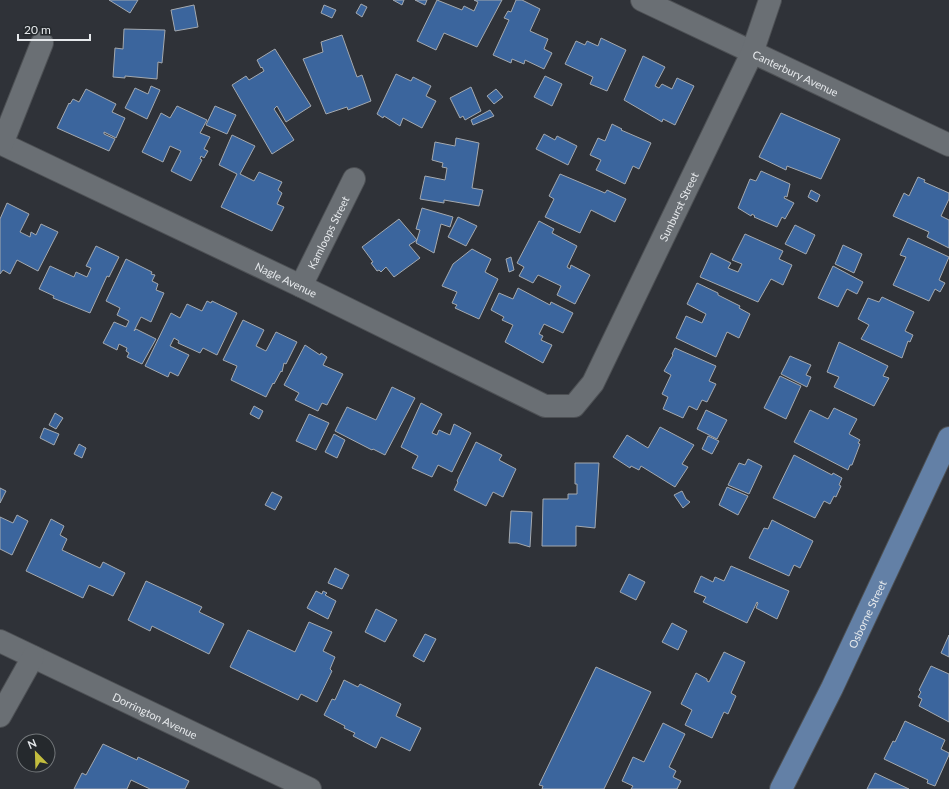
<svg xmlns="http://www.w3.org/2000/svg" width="949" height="789" font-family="Lato,sans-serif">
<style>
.building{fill:#3b659d;stroke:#a4a9af}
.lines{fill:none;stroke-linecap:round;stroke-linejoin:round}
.minor-casing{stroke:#4d5054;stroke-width:24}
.major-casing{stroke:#4d5054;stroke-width:24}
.minor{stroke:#6a6f74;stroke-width:22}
.major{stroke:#6380a6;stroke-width:22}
.labels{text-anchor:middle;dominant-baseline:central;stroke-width:4;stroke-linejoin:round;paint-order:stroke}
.street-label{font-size:11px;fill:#e6e9ec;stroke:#25292d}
</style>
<rect width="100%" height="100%" fill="#2f3238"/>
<path class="building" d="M109,0H138L130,13Z
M393,0H404L402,5Z
M415,0H427L425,5Z
M437,0L462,10L464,6L474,11L478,2L474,0H502L477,47L444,33L436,50L417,41Z
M516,0H522L540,9L530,31L548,39L544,49L552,53L544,69L525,60L524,64L512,59L511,63L493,55L509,20L504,18L508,11L511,12Z
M361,4L367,7L362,17L356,13Z
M194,5L198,27L175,31L171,10Z
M324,5L336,10L332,18L321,13Z
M124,29L165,30L162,63L158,62L157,79L125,76V78L113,77L115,48L123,49Z
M342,35L357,77L362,75L371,101L348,110L347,107L326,114L303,59L323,52L321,42Z
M601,38L626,50L607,91L590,84L593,77L565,64L576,41L585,45L587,41L598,46Z
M275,49L311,106L286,122L277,106L274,109L294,140L272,154L232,85L246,76L249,80L264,71L262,67L261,68L257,60Z
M643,56L665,67L655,86L659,88L662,84L672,89L677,78L694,86L675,125L663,119L662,122L624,100Z
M396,74L411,81L413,77L431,86L426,96L436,101L422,128L403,118L400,126L384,116L383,118L377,114Z
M545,76L562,84L552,106L534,97Z
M151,86L160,90L147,119L125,108L135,88L148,94Z
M471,87L481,111L465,120L463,116L460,118L450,98Z
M86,89L116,104L112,112L125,118L116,138L104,132V134L115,139L109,151L57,128L69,103L70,104L73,99L79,102Z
M496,89L503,97L494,104L487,96Z
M177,106L207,120L200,133L210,137L204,149L208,151L204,158L201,156L200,159L202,160L191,181L171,171L181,151L170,146L163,162L142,152L161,113L170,118Z
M215,106L236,115L227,134L206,125Z
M490,110L494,116L473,125L471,120Z
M781,113L840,139L821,179L787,166L786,170L759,157Z
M612,124L622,129L621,130L651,143L639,169L633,166L625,184L596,170L601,160L590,155L598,138L605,141Z
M544,134L555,140L557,136L577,146L568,165L536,149Z
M232,135L255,146L240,174L254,181L259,172L282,182L278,190L282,193L277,204L284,207L272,231L221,207L237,174L219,165Z
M456,138L479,143L472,188L483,190L479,206L444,200V203L420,199L425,176L445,180L447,168L442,167L443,163L432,160L435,142L455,146Z
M761,171L790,184L787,197L785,196L784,198L794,203L785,219L782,217L777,227L754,217L755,216L752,214L751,216L738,208L750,179L756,181Z
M560,174L598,190L605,193L607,190L626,199L615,222L591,210L580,233L545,217L554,199L549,196Z
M918,177L925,180L924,182L949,193V199L941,216L949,220V248L927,237L929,232L893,216L904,193L909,196Z
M811,190L820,195L817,202L808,197Z
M7,203L29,214L20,232L30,237L31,232L36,235L41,224L58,232L38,271L17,260L10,274L3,270L0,274V219Z
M422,208L453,217L450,227L441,224L434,253L416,243L420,230L416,229Z
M458,217L477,226L466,246L448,237Z
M399,219L417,240L409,245L420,258L394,277L386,267L381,272L379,270L377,271L371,263L373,262L362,247Z
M539,221L554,229L552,233L577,246L567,267L570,269L571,265L590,275L575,304L557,295L561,286L538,275L533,283L519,276L524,267L517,263Z
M795,225L815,235L806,254L785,244Z
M745,234L783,251L779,259L792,265L783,285L771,279L758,302L700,277L711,253L731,263L728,268L738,272L742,264L732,260Z
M908,238L949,257L939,280L945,283L940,292L935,289L929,301L893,285L906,257L900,255Z
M843,245L862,254L854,273L835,264Z
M96,246L119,257L109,277L107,276L90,313L53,298L54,296L39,289L50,266L74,277L76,272L87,277L91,268L86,266Z
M472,249L491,259L485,272L498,279L479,319L455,308L457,305L452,303L457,292L442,286L453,264Z
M511,257L514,270L509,272L506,259Z
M126,259L152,272L151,274L155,275L152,281L158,284L156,290L164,293L151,322L141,317L134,331L136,329L156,339L142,364L127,357L129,353L126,351L127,348L119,344L117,350L103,343L114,322L126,327L129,321L117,315L120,308L106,301Z
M833,266L863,282L857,294L847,289L838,307L818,298Z
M697,283L718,293V295L740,306L739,308L750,314L739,338L727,332L716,357L676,338L686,316L702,323L706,314L687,304Z
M518,288L550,305L551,302L573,313L563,333L544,324L539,334L543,336L541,340L552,345L543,363L505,342L513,325L502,320L504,317L491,310L499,293L513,299Z
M882,297L914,312L905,331L913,335L910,342L908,341L902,358L861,339L869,325L858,319L868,298L879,302Z
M207,301L211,303L212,301L237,313L217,355L203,348L200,353L178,343L179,341L174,338L170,346L189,355L178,376L170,372L168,377L145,366L171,313L180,318L187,304L202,311Z
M243,320L264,330L256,346L266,351L276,332L297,342L286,364L284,363L282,372L281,371L274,384L273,383L266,397L231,380L237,366L223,360Z
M839,342L888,366L883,376L889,378L874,406L834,387L839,377L827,372Z
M305,345L320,355L321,353L327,357L323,365L343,374L327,405L322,403L318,411L295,400L299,393L284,385Z
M675,348L716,366L709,381L716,384L707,402L702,400L697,410L689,406L683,418L663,409L668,397L662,394L671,375L664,371L673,355L672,354Z
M790,356L811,365L806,375L811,377L807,387L781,374Z
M780,376L801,386L786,419L764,408Z
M392,387L415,398L385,455L373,449L372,450L335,431L347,407L376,420Z
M421,403L442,414L432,433L437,435L439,430L450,435L454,424L471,433L452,472L438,465L432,477L412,468L418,456L401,447Z
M254,406L263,411L259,419L250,414Z
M834,408L857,419L849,434L860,440L858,443L860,444L852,465H850L848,470L794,442L810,410L828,419Z
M706,410L727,420L717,439L697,429Z
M55,413L63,418L56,429L49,425Z
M309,414L329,423L316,450L296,441Z
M660,427L694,445L682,464L688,467L675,487L641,466L639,470L631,466L630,468L613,457L627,435L648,448Z
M44,428L59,434L54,445L40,438Z
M334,434L345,440L337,458L325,452Z
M708,436L719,441L712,454L702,449Z
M476,442L502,455L499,460L516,469L503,497L493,492L486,506L454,490L458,482L457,481Z
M79,444L86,448L82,458L74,454Z
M794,455L832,475L833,473L842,478L839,485L841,486L836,497L834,496L830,504L824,501L815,518L773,498Z
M748,459L762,466L749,494L728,485L739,463L745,465Z
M575,463H599L595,528L576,526V546H542L543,499H568V494H577V484H575Z
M727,487L748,496L738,515L719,505Z
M0,488L6,491L0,503Z
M682,491L686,499L690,502L683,508L674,495Z
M272,492L282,497L275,510L265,505Z
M511,511L532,512L530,547L517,543H509Z
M17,515L28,521L12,555L0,549V517L13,523Z
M51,519L64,526L60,535L67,539L62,550L100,568L103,562L125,573L113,596L89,585L83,598L26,571Z
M772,520L813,541L800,568L794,565L789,576L749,558L764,528L768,529Z
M731,566L789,591L777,619L756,608L758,603L757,602L747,623L703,602L706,597L694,592L701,576L713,582L715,577L724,581Z
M335,568L349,575L342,589L328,583Z
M629,574L645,582L636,600L620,592Z
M146,581L202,607L199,612L224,624L209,654L152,626L150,631L128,620Z
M316,591L322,594L323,591L327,593L325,595L336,601L328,619L307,608Z
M376,609L397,620L385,642L365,632Z
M309,622L332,632L323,651L335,657L330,669L332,671L317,702L301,694L298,700L230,667L248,630L295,652Z
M672,623L687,631L678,650L662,642Z
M425,634L436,639L424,662L413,656Z
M949,635V657L941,653Z
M724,652L745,662L731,693L736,696L728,714L724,712L712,738L685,725L692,710L681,704L696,673L707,679V681L709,682Z
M931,666L949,674V722L919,706L922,699L918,697L921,692L919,690Z
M596,667L651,692L604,789H542L543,786L539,785Z
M344,680L358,687L360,684L401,704L396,716L421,728L410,751L381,737L376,748L353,736L355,733L344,728L345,726L324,715L332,699L335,700Z
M905,721L945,740L941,749L949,753V755L935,786L927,783L928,780L884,759L893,741L895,742Z
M663,723L685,734L669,767L676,771L673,777L681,781L677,789H631L633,786L622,781L633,757L644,762Z
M103,744L137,760L138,757L189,781L185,789H150L131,780L127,789H74L82,773L86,775Z
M875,773L909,789H867Z"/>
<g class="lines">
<g class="minor-casing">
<g id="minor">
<path id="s1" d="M642,0L949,145"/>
<path id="s2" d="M0,143L301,286L545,406H574L593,383L752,53L770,0"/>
<path d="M2,144L42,43"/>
<path id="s3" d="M301,286L354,179"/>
<path id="s4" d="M0,641L310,789"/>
<path d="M0,716L33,657"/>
</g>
</g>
<g class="major-casing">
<g id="major">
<path id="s5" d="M781,789L832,688L949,438"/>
</g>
</g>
<use href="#minor" class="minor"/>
<use href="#major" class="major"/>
</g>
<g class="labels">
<g class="street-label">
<text stroke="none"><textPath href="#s1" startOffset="170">Canterbury Avenue</textPath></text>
<text stroke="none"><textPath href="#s2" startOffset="860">Sunburst Street</textPath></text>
<text stroke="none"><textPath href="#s3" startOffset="60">Kamloops Street</textPath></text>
<text stroke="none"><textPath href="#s2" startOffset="317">Nagle Avenue</textPath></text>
<text stroke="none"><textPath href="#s5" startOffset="195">Osborne Street</textPath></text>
<text stroke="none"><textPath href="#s4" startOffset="172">Dorrington Avenue</textPath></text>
</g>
</g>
<g transform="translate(36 753) rotate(337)"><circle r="19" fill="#25292d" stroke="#727679"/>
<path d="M0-3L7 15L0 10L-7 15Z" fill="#c3bd3e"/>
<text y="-6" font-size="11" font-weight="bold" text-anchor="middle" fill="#e6e9ec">N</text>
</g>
<path d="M18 34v6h72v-6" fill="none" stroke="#e6e9ec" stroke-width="2"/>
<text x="24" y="34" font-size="12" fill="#e6e9ec" stroke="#25292d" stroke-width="3" paint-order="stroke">20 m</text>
</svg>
